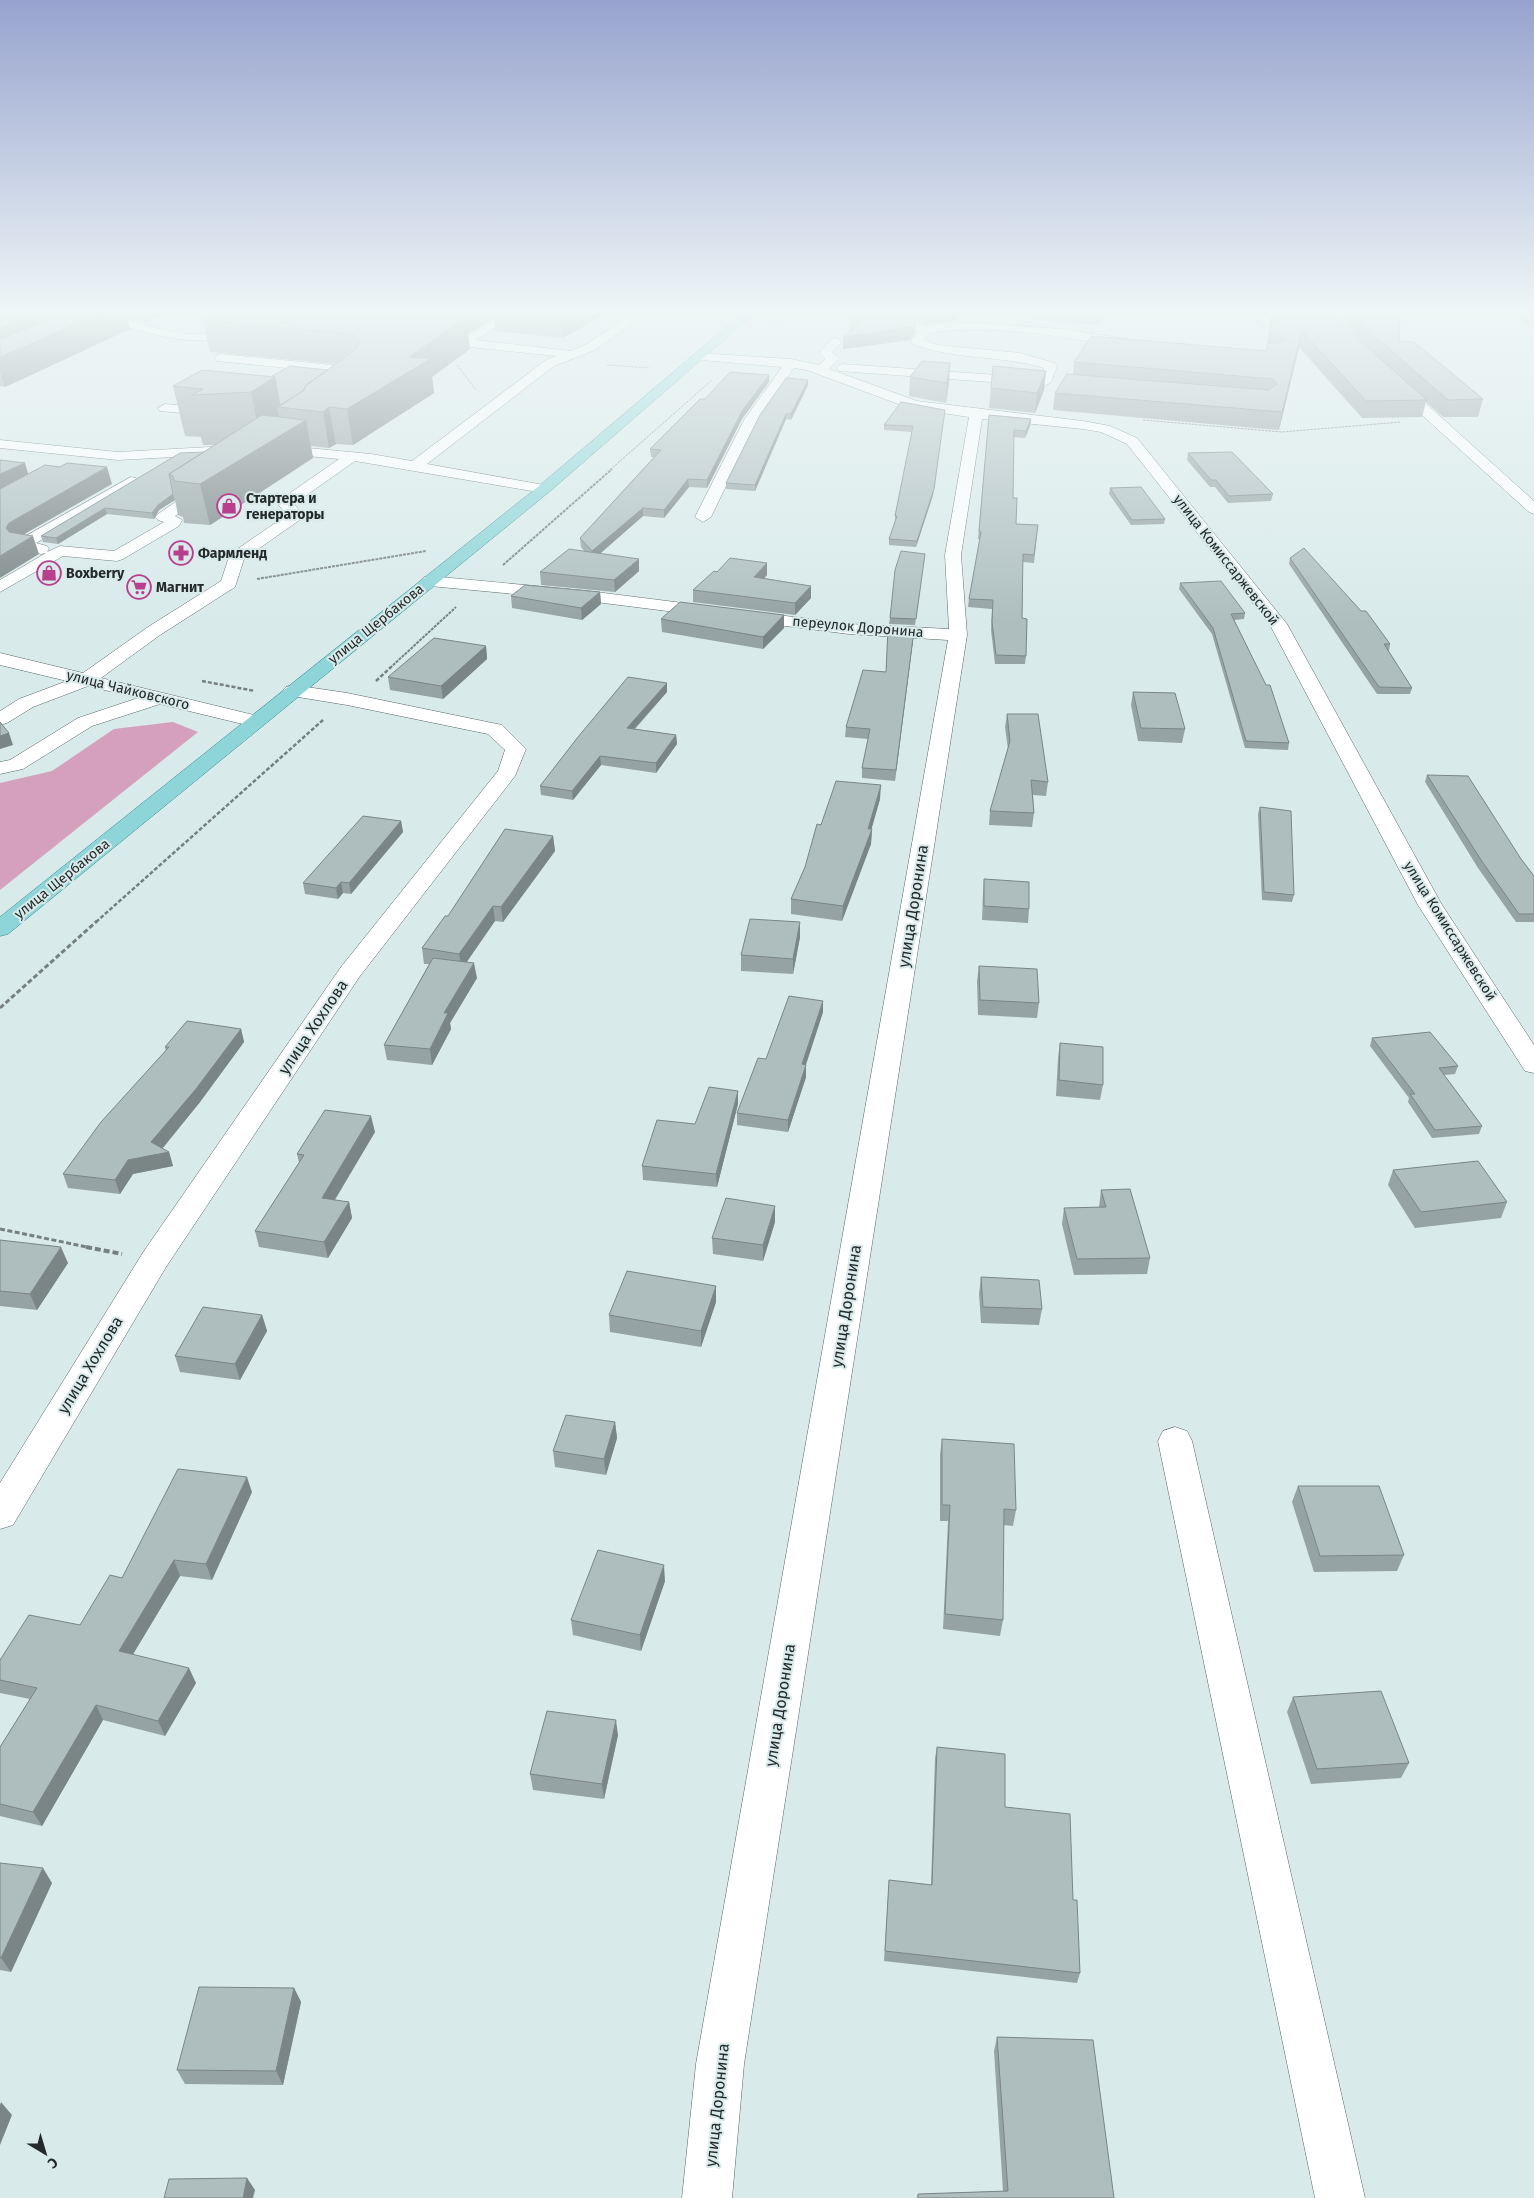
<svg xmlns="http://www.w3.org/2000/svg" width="1534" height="2198" font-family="'Fira Sans',sans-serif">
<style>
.forest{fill:#d5a0be}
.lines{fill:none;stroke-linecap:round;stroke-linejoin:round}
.minor-casing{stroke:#576666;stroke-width:1}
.major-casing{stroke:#37878a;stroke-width:1}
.path-far4{stroke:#768080;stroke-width:1;stroke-dasharray:2.5 1;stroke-linecap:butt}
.path-far3{stroke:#768080;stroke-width:2;stroke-dasharray:3 1;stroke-linecap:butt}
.path-far2{stroke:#768080;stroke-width:2.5;stroke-dasharray:4 2;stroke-linecap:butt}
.path-far1{stroke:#768080;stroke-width:3;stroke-dasharray:5 2.5;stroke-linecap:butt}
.path{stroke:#768080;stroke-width:4;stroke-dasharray:6 3;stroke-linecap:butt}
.minor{fill:#fff;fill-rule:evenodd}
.major{fill:#8dd5d8;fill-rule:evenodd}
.wall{fill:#96a3a4}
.shaded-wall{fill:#7a8586}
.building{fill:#aebebf;stroke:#7a8586}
.labels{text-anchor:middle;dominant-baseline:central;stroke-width:4;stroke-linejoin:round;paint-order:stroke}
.far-poi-label{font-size:14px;font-weight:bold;fill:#242a2a;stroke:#d9eaea;text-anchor:start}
.far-street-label{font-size:14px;fill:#242a2a;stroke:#d9eaea}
.street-label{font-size:16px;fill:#242a2a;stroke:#d9eaea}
</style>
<rect width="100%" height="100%" fill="#d9eaea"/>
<path class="forest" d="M173,722L198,732L0,890V783L52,771L114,729Z"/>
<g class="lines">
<g class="minor-casing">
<path id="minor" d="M83,314H106L159,329L186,334H210L243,328L249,332L247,334C193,348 163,337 112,323C103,320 89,320 83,314Z
M545,314H558L540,326L505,323L475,340L571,351L587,344L632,314H645L595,350L554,366L427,464L544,485L549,486L551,489L549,492L544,493L355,461L294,504L304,516L301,519L244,559L235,587L160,635L101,678L262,717L265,721L262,725L255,727L160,704L92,726L23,769L0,774V762L10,760L78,718L138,698L88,686L33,707L7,723L0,725V711L19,699L67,681L0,665V653L83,673L148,627L221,581L230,554L287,515L277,503L280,500L339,459L266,452L118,460L0,448V440L118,452L266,444L371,454L412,461L546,360L556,356L432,343L426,339L428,336L461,339L499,317L538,319Z
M897,314H909L905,320L926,326L957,322L1062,329L1126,339L1132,343L1126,347C1063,337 992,323 929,333L924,340L937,345L1020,353L1055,363L1057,366L1051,382L1045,386L839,371L837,368L839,365L843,364L1040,378L1044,368C1001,355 954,360 913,344L911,341L918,332L893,323L891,321Z
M1253,314H1265L1281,331L1275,335L1271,333Z
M836,338L842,342L832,352L839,358L829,369L917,401L1083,421L1110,426L1137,438L1287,624L1442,905L1534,1045V1073L1525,1071L1418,905L1270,625L1127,444L1101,432L1083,429L982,419L961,555L967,635L744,2064L732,2198H682L696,2064L948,640L849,634L588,601L430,586L424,585L422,581L424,577L430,576L588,591L849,624L949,629L945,555L969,417L909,408L807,370L794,368L758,420L711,517L703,522L695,517L744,420L782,367L702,360L696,356L698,353L791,359L819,365L825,359L819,353L832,339Z
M221,354L352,367L363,374L356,384L352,385L346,381L349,374L217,361L215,358L217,355Z
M1397,381L1402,382L1534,501V514L1529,512L1392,388L1391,385Z
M165,404L215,408L222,412L215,416L160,411L158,408Z
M131,477L136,478L138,481L136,484L36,543L47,546L49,549L47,552L60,546L114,551L164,522L158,520L155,517L158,514L202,484L207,483L214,487L175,516L182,520L179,526L123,559L117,561L63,556L0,592V580L46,553L41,554L15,548L13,545L15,542Z
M293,685L347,693L502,725L526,749L515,776L360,976L166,1267L13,1525L0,1529V1483L144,1251L341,967L498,771L505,750L488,734L347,705L286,695L283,691L286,687Z
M1175,1427L1187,1431L1192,1441L1365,2198H1315L1158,1441L1163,1431Z"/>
</g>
<g class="major-casing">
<path id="major" d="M742,314H754L549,492L8,934L0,936V917L539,486Z"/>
</g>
<path class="path-far4" d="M766,331L784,314
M457,365L476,390
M607,365L650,368
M1143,420L1282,432L1401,422
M610,470L712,380"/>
<path class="path-far3" d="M503,565L612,469
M257,579L426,551
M390,668L456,607"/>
<path class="path-far2" d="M202,681L255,691
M376,681L391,667
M96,922L323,720"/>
<path class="path-far1" d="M0,1008L97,921
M0,1229L92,1248"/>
<path class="path" d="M86,1247L122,1254"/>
<use href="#minor" class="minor"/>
<use href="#major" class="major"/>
</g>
<path class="wall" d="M0,314H162L144,323L127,318L130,329L5,387L0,386Z
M214,314H605L563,338L495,331L494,318L468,333L470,349L432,377L434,393L353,445L336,444L329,448L311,446L313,458L210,525L184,523L183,517L178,515L175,500L159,510L154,519L107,514L58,544L43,542L41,536L204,452L216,445H203L201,437L185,436L173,386L272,376L328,370L335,364L210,352L203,320Z
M842,314H901L908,317V314H959L954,321L926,324L916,321L915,333L910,340L843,349L850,330L851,318L852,316L842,315Z
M1021,314H1104L1099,325L1034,320V315Z
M1276,314H1338L1360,341L1364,345L1348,324L1345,314H1400L1399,341L1483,399L1478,417H1443L1426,402L1422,417L1362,418L1299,347L1279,430L1053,410L1055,393L1073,375L1074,362L1266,351L1271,319L1275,320Z
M1514,314H1534V329Z
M950,363L949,382L946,403L909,396L910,377Z
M993,366L1046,371L1044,390L1035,413L989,408Z
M769,382L742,419L707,488L689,487L664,518L643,516L600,553L639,571L615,592L541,585L540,572L584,551L581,547L580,538L654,457H651L650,449L705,399Z
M808,385L791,420L786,419L755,491L726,489V483Z
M944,415L933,495L916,547L889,545V539L895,521V516L912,432L884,430V425Z
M989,415L1031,419L1030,426L1025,438L1013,437V498L1016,524L1038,525L1034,563L1023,562L1022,618L1026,656L1025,664H995L991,630L992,609L968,607L969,599L980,539H978Z
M1188,453L1273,494L1271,501L1228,503L1215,487H1210L1187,460Z
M1110,488L1165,519L1164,524L1131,525L1109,494Z
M1290,558L1390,644L1389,651H1388L1412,688L1410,694H1377L1289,564Z
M924,560L915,625L889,624L890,618Z
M767,575L764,578L811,586V598L795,615L693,602V590Z
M1180,583L1245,613L1244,619L1234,620L1289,743L1288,750L1245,748L1212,634L1179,589Z
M600,592L601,604L582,620L512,608L511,596Z
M784,615V628L763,649L662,632L661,619Z
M913,640L895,781L862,778V768L868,739L845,737L846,727L886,672Z
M486,646L487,659L443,699L390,690L388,677Z
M667,683V692L635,729L676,735L677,744L656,773L601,765L573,800L541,795L540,786Z
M1133,692L1185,729L1182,743L1138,741L1131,705Z
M1007,714L1048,782L1046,796L1033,795L1034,813L1032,827L989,825L990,811L1008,749L1005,727Z
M1427,775L1521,859L1534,876V922H1516L1478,868L1425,782Z
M880,799L871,829H872L871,844L842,921L791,914V899L805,867L821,825Z
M1260,807L1294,895L1292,902L1262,900L1258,814Z
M401,821L403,832L351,894L343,893L338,899L305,894L303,883Z
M553,836L555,851L503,922L495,921L466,962L477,978L450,1023L451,1029L432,1065L387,1060L384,1045L429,964H424L422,948L448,916Z
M984,879L1029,909L1028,923L982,920L983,894Z
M800,922V937L793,974L741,971V955Z
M979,966L1039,1003L1037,1018L978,1015L977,981Z
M823,1012L806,1065V1077L788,1132L737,1125V1113L766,1059Z
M241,1029L244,1042L200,1102L162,1149L169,1152L173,1166L133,1174L120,1194L68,1188L63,1174L166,1051L165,1047Z
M1372,1038L1458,1066L1455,1074L1444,1075L1482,1126L1479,1134L1432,1138L1408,1102L1409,1098L1370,1046Z
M1060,1043L1103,1085L1100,1100L1056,1096L1058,1058Z
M738,1104L717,1187L643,1180L642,1166L695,1124Z
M375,1132L335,1200L349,1202L352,1218L328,1258L259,1247L255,1231L299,1163L297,1154Z
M1393,1170L1507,1202L1501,1218L1415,1228L1388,1185Z
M1101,1190L1150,1258L1147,1274L1074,1275L1062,1224L1064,1208L1099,1207Z
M775,1222L763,1261L713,1254L712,1238Z
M0,1240L68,1263L37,1310L0,1306Z
M981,1277L1042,1309L1039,1325L981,1323L979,1294Z
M716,1286V1302L701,1347L610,1332L609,1315Z
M262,1315L267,1331L240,1380L180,1372L175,1356Z
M615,1422L617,1438L606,1475L555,1467L553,1451Z
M942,1439L1016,1510L1013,1526L1003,1525V1620L1000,1636L943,1629L948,1521H940V1455Z
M1298,1486L1404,1555L1397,1571L1314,1572L1292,1502Z
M252,1492L212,1580L180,1576L133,1654L196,1683L165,1736L103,1720L42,1826L0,1816V1747L30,1699L0,1693V1660L80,1625L122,1578Z
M665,1581L641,1651L573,1635L571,1620Z
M1293,1697L1409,1763L1401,1778L1311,1784L1287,1712Z
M618,1735L604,1799L533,1790L530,1774Z
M937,1747L1005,1807L1073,1900L1080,1973L1077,1983L884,1961L889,1880L931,1885L935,1758Z
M0,1863L52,1883L11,1972L0,1970Z
M294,1988L301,2002L283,2085L185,2084L177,2070Z
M997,2037L1114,2198H917L918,2194L1003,2191L994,2051Z"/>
<path class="shaded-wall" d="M36,314H40L46,337L98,314H126L130,329L5,387L0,371V329Z
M142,314H162L144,323Z
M456,314H494V318L468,333L470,349L432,377L434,393L353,445L347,409L409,357L457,323Z
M561,314H605L563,338Z
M927,314H959L954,321L926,324Z
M1100,314H1104L1099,325Z
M916,320L915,333L910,340L843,349V337Z
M1302,331L1299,347L1279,430L1282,412Z
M950,363L949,382L946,403L947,383Z
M1046,371L1044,390L1035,413L1037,393Z
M769,375V382L742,419L707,488V480L742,411Z
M275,377L281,408L277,407L281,427L261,442L251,392Z
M808,380V385L791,420V414Z
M329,407L336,444L329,448L323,412Z
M786,414V419L755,491V485Z
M944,415L933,495L916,547L917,541Z
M1031,419L1030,426L1025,438L1026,431Z
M306,420L313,458L210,525L200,484Z
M25,463L30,480L0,494V474Z
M107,467L112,484L14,540L6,528L9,523Z
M688,479L689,487L664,518V510Z
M173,494L175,500L159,510L154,519L152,513L158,505Z
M105,508L107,514L58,544L56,538Z
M643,508V516L593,560L592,551Z
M33,536L39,554L0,578V556Z
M639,559V571L615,592L614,580Z
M767,563V575L754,589V577Z
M811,586V598L795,615V603Z
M600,592L601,604L582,620L581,608Z
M784,615V628L763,649V637Z
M914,630L913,640L895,781L896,770Z
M486,646L487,659L443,699L441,686Z
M667,683V692L627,737V728Z
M9,733L13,745L0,749V736Z
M676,735L677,744L656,773V763Z
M600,756L601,765L573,800L572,791Z
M881,785L880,799L869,838L872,829L871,844L842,921L843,906L868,829Z
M401,821L403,832L351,894L349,883Z
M553,836L555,851L503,922L501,907Z
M341,882L343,893L338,899L336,888Z
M493,906L495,921L462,969L459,954Z
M800,922V937L793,974V959Z
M474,963L477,978L450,1023L451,1029L432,1065L430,1049L444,1013Z
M823,1001V1012L802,1076V1064Z
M241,1029L244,1042L200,1102L157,1155L169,1152L173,1166L133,1174L120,1194L115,1180L128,1160L151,1142Z
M806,1065V1077L788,1132V1120Z
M738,1091V1104L717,1187L716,1174Z
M371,1116L375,1132L326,1214L322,1198Z
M349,1202L352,1218L328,1258L324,1242Z
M775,1206V1222L763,1261V1245Z
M61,1247L68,1263L37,1310L30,1294Z
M716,1286V1302L701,1347V1331Z
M262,1315L267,1331L240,1380L235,1364Z
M615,1422L617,1438L606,1475L604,1459Z
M247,1477L252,1492L212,1580L206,1564Z
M174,1560L180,1576L126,1666L119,1651Z
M664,1565L665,1581L641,1651L640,1635Z
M189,1668L196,1683L165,1736L158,1721Z
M96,1705L103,1720L42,1826L33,1812Z
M616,1720L618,1735L604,1799L602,1784Z
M43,1868L52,1883L11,1972L1,1958Z
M294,1988L301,2002L283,2085L276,2071Z
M1,2102L12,2115L0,2145V2105Z
M247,2178L255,2190L253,2198H243Z"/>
<path class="building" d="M0,314H36L0,329Z
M62,314H98L0,357V340Z
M214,314H437L466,317L409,357L430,359L347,409L329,407L323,412L277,407L304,390L305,386L355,350L360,340L352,334L203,320Z
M854,314H901L916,320L910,327L843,337L860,322L851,318Z
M1285,314H1338L1360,341L1427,400L1366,401L1302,331L1282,412L1055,393L1067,374L1269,390L1277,384L1273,379L1074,362L1091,336L1267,351L1268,343H1278L1285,339L1278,333L1269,332L1271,319L1279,321L1286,316Z
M1356,314H1400L1399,341L1414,342L1483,399L1448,400L1371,333Z
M1525,314H1534V321Z
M922,361L950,363L947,383L910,377Z
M290,366L328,370L305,386L304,390L280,406L275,377L272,376Z
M993,366L1046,371L1037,393L991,388Z
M202,370L275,377L251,392L192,395L203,389L173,386Z
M730,372L769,375L742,411L707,480L688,479L664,510L643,508L592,551L580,538L661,450L650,449L700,399H705Z
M786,378L808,380L791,414H786L755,485L726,483L760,415Z
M901,402L945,410L934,489L917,541L889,539L897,516H895L913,426L884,425Z
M262,415L306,420L200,484L174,481L173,476L169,474Z
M989,415L1031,419L1026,431L1014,430L1013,498H1017L1016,524L1038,525L1034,555L1023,554L1022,618L1027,619L1026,656L996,655L992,622L993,600L969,599L981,532L979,531Z
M204,452L169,474L173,494L158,505L152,513L105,508L56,538L41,536L180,453Z
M1232,452L1273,494L1229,496L1216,480H1211L1188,453Z
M0,460L25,463L0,474Z
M67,463L107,467L9,523L6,528L9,532L33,536L0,556V489L45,465L60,467Z
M1141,487L1165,519L1132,520L1110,488Z
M1304,548L1361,611H1366L1390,644H1384L1412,688L1379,687L1290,558Z
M569,549L639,559L614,580L540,572Z
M901,551L925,554L916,619L890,618L895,570Z
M730,558L767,563L754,577L811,586L795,603L693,590L714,571L717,572Z
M1221,581L1245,613L1231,614L1266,685H1270L1289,743L1246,741L1213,628L1180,583Z
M525,585L600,592L581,608L511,596Z
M680,602L784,615L763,637L661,619Z
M888,629L914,630L896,770L862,768L870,729L846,727L863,670L886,672Z
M434,638L486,646L441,686L388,677Z
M628,677L667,683L627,728L676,735L656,763L600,756L572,791L540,786L578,737Z
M1133,692L1175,693L1185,729L1141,728Z
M1007,714H1038L1048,782L1031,780L1034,813L990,811L1010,741Z
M0,722L9,733L0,736Z
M1427,775L1468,776L1521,859L1534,876V914H1519L1481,860Z
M836,781L881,785L868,829H872L843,906L791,899L805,867L817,824L821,825Z
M1260,807L1291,811L1294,895L1264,892Z
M363,816L401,821L349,883L341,882L336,888L303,883Z
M505,829L553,836L501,907L493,906L459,954L422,948L445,916H448Z
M984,879L1029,882V909L984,906Z
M750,919L800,922L793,959L741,955Z
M433,958L474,963L444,1013H448L430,1049L384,1045Z
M979,966L1037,969L1039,1003L980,1000Z
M789,996L823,1001L802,1064L806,1065L788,1120L737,1113L758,1058L766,1059Z
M187,1021L241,1029L196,1089L151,1142L169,1152L128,1160L115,1180L63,1174L101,1122L169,1047H165Z
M1430,1032L1458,1066L1439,1068L1482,1126L1435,1130L1410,1094H1415L1372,1038Z
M1060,1043L1103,1047V1085L1059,1080Z
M709,1087L738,1091L716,1174L642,1166L657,1120L695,1124Z
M325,1110L371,1116L322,1198L349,1202L324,1242L255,1231L304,1155L297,1154Z
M1478,1161L1507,1202L1421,1212L1393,1170Z
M1130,1189L1150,1258L1077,1259L1064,1208L1106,1207L1101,1190Z
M726,1198L775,1206L763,1245L712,1238Z
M0,1240L61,1247L30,1294L0,1291Z
M627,1271L716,1286L701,1331L609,1315Z
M981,1277L1039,1280L1042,1309L983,1307Z
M203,1307L262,1315L235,1364L175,1356Z
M566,1415L615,1422L604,1459L553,1451Z
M942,1439L1014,1444L1016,1510L1004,1509L1003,1620L945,1614L950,1505H942Z
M178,1469L247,1477L206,1564L174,1560L119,1651L189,1668L158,1721L96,1705L33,1812L0,1804V1747L37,1688L0,1680V1660L29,1615L80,1625L110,1575L122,1578Z
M1298,1486H1379L1404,1555L1320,1556Z
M598,1550L664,1565L640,1635L571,1620Z
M1381,1691L1409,1763L1317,1769L1293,1697Z
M547,1711L616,1720L602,1784L530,1774Z
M937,1747L1005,1754V1807L1070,1814L1073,1900H1077L1080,1973L885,1951L889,1880L932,1885Z
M0,1863L43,1868L1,1958L0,1957Z
M199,1987L294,1988L276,2071L177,2070Z
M997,2037L1093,2040L1114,2198H918V2194L1008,2191Z
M247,2178L243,2198H164L169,2179Z"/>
<linearGradient id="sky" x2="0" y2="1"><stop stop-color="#97a3ce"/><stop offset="0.5" stop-color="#eef6f6"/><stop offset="1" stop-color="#eef6f6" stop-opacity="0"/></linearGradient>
<rect width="1534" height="622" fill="url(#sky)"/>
<defs>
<g id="shop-ring" transform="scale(1.25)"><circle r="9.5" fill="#d9eaea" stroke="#b93e8e" stroke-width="1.5"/><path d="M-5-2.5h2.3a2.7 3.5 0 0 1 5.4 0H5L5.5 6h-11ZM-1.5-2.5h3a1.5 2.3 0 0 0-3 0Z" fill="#b93e8e"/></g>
<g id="pharmacy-ring" transform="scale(1.25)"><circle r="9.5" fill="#d9eaea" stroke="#b93e8e" stroke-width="1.5"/><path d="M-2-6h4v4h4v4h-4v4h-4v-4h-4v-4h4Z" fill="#b93e8e"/></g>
<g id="supermarket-ring" transform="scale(1.25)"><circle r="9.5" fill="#d9eaea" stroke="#b93e8e" stroke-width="1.5"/><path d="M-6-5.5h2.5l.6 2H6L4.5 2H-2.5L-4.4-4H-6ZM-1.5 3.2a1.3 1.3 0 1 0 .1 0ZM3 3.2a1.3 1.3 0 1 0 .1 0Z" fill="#b93e8e"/></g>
</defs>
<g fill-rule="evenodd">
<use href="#shop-ring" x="229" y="506"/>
<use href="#pharmacy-ring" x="181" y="553"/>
<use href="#shop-ring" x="49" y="573"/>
<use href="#supermarket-ring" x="139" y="587"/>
</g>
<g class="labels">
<g class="far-poi-label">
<text x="246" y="498">Стартера и<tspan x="246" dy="16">генераторы</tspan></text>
<text x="198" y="553">Фармленд</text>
<text x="66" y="573">Boxberry</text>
<text x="156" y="587">Магнит</text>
</g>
<g class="far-street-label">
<text transform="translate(1226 560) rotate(52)">улица Комиссаржевской</text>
<text transform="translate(376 624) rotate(-39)">улица Щербакова</text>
<text transform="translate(858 627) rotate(5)">переулок Доронина</text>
<text transform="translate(128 690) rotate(14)">улица Чайковского</text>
<text transform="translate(62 879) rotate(-39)">улица Щербакова</text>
<text transform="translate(1450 931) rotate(58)">улица Комиссаржевской</text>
</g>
<g class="street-label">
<text transform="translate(913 906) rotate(-81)">улица Доронина</text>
<text transform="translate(313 1027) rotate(-56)">улица Хохлова</text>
<text transform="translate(846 1306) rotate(-81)">улица Доронина</text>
<text transform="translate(90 1365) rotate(-59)">улица Хохлова</text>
<text transform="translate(780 1705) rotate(-81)">улица Доронина</text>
<text transform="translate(717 2105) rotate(-84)">улица Доронина</text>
</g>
</g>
<g transform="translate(45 2153) rotate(142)" stroke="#d9eaea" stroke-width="4" paint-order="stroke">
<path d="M0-4L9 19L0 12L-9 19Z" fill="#242a2a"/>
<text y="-8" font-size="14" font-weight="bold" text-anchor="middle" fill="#242a2a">С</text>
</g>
</svg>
